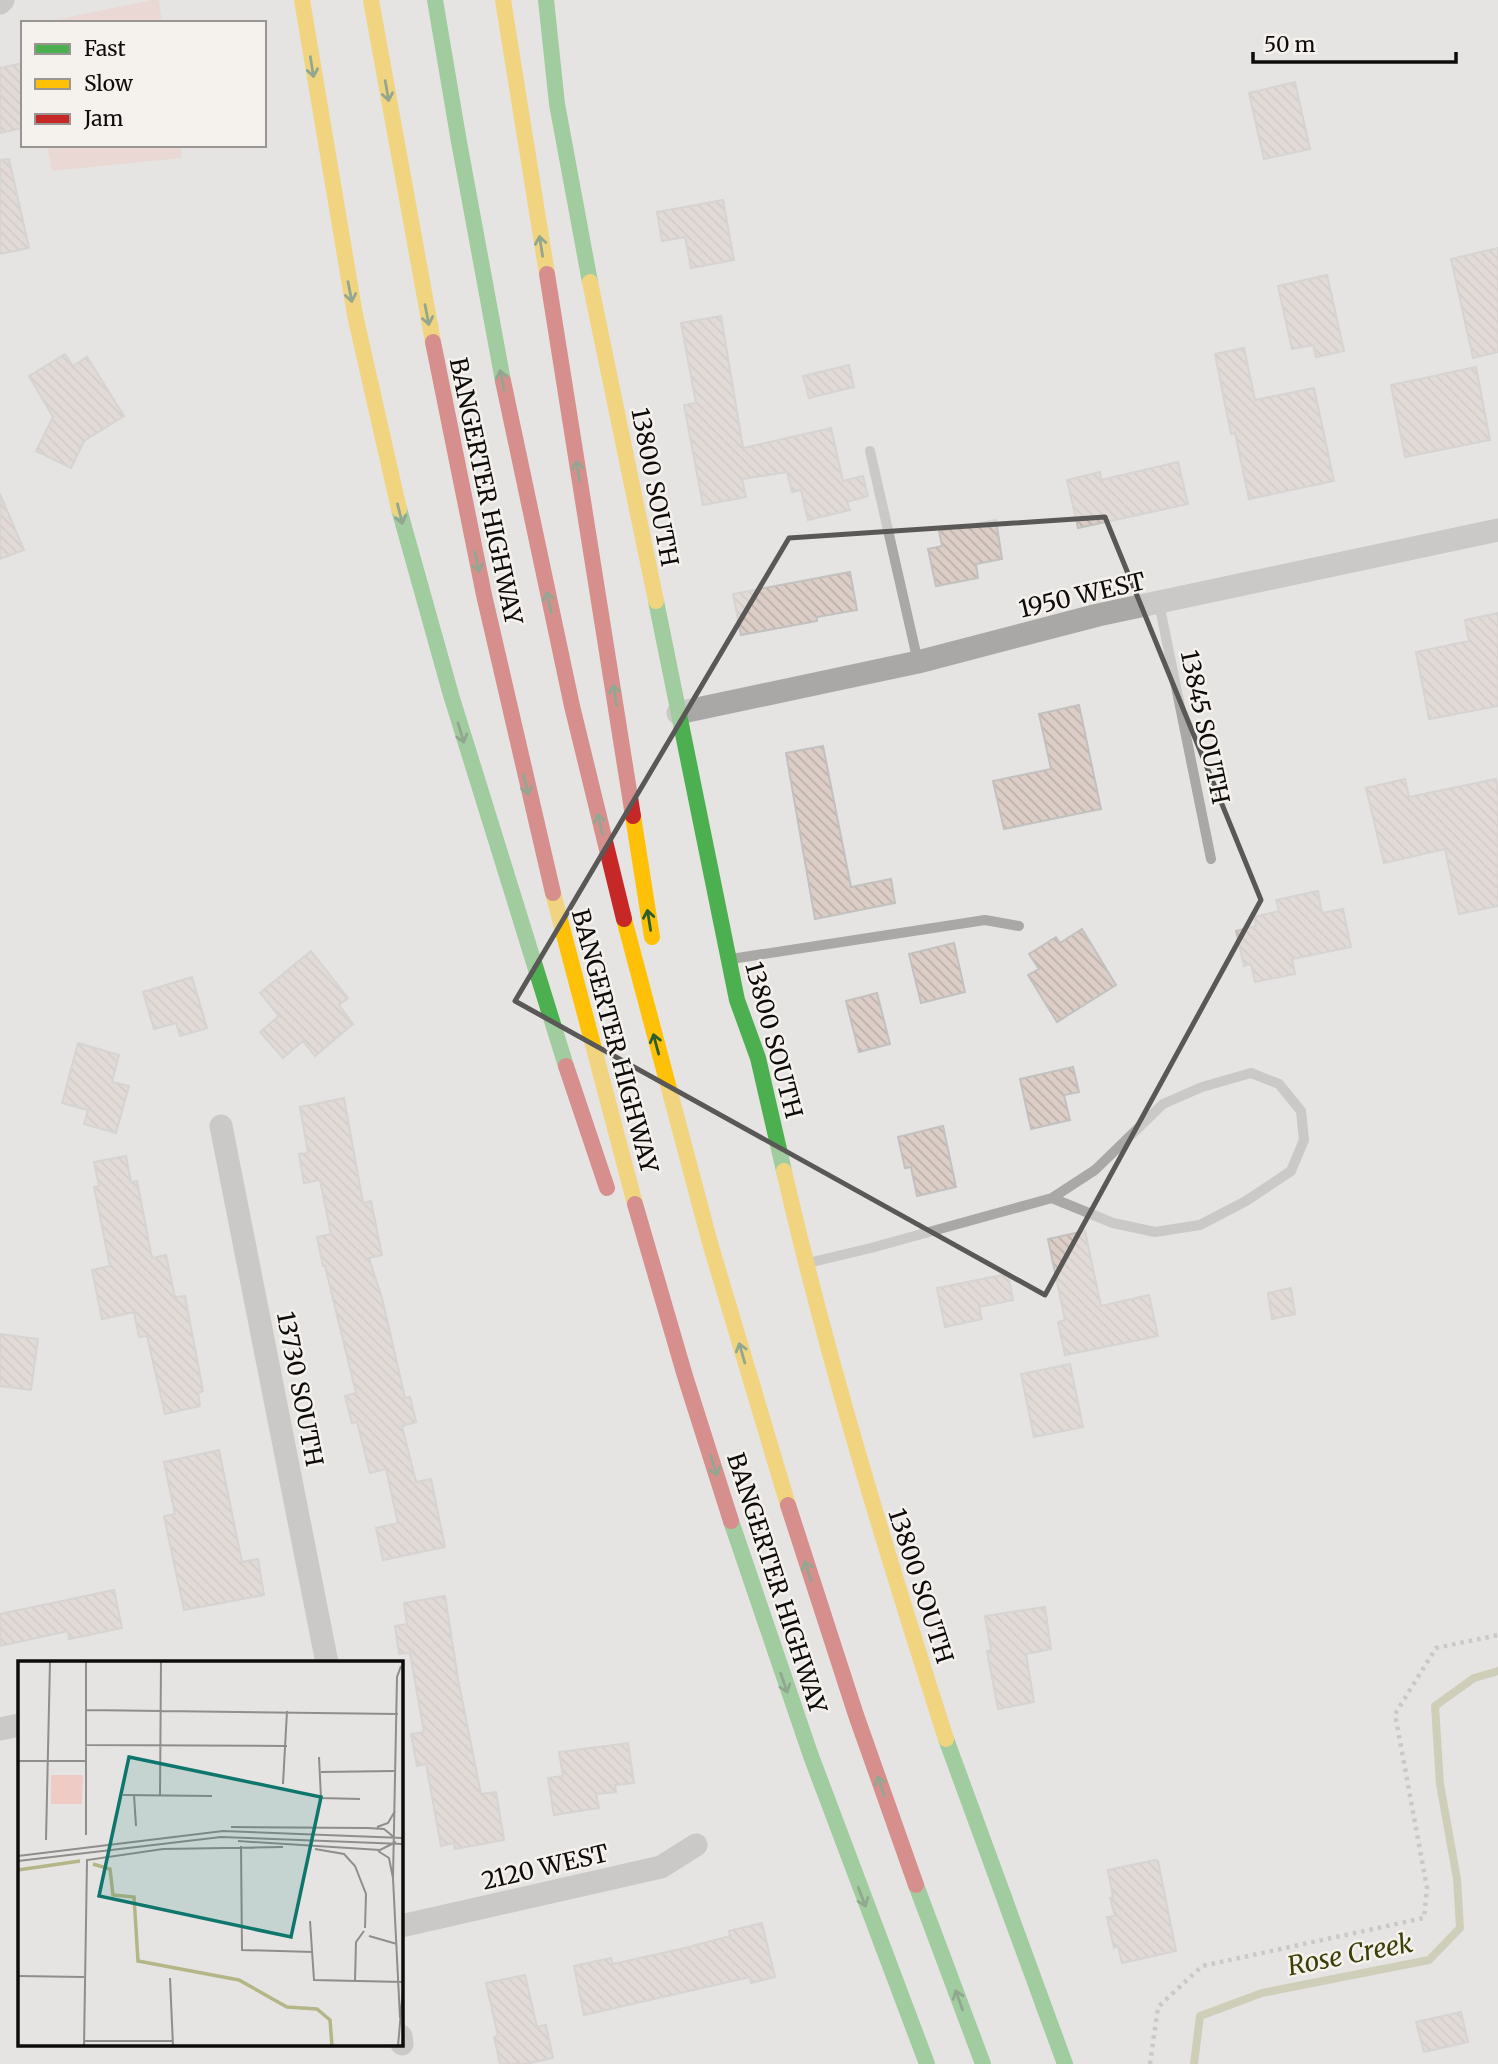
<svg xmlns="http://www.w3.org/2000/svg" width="1498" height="2064" font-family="Merriweather,serif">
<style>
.grass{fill:#efcbc5}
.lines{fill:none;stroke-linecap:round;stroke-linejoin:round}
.stream{stroke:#b4b687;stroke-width:8}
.building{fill:url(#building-back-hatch);stroke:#c2c1bf;stroke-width:2}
.path{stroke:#a9a8a6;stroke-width:4.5;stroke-dasharray:3.5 5;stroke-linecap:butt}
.lane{stroke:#aaa8a7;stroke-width:10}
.street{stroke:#aaa8a7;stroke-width:23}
.fast{stroke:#4caf50;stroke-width:16}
.slow{stroke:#ffc107;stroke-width:16}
.jam{stroke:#c62828;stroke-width:16}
.oneway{stroke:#2c5e2e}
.marked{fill:none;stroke:#595856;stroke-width:5;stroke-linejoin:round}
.labels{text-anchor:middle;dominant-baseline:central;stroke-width:5;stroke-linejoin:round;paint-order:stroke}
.street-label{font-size:24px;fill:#0d0c0b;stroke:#f5f1ed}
.water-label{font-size:26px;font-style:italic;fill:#3d3f09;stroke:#f5f1ed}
.inset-river{fill:none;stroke:#b4b687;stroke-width:3.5}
.inset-road{fill:none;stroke:#8f8e8c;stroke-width:2}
.view{fill:#0f766e;fill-opacity:0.15;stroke:#0f766e;stroke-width:3.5}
.inset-edge{fill:none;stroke:#0d0c0b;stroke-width:3.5}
</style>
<defs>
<pattern id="building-back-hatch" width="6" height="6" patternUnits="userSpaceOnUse" patternTransform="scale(1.75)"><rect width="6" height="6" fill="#dccec7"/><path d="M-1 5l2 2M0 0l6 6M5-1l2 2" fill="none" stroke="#bcb0aa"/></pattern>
</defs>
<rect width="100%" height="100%" fill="#e6e4e2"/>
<path class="grass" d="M152,0H159L162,23H40Z
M47,145H180L182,158L52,171Z"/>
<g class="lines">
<path class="stream" d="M1194,2064L1200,2016L1262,1993L1429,1960L1460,1928L1457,1879L1440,1784L1435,1706L1474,1678L1498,1671"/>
</g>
<path class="building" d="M23,63V128L0,133V68Z
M1295,82L1310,149L1264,159L1249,93Z
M9,159L29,248L0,254V160Z
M723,200L734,260L691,268L685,237L662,241L657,212Z
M1498,248V352L1473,358L1451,259Z
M1327,275L1344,351L1316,357L1313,345L1292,349L1278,286Z
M721,316L743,448L831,428L843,481L863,476L868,496L847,502L850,510L808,520L801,490L792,492L787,472L742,479L746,497L703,505L684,405L696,403L681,323Z
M1244,348L1255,400L1314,388L1334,481L1249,499L1235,433L1231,434L1215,354Z
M65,354L73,366L87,357L124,416L84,441L71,468L36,451L53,417L29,376Z
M849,365L854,387L809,398L803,376Z
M1476,367L1490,440L1405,457L1391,385Z
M1178,462L1188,504L1078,528L1067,480L1100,472L1101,480Z
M0,494L24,550L0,559Z
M996,520L1002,559L976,564L978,578L936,586L928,549L942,546L939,531Z
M850,572L857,610L817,617V621L741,635L733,594Z
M1498,613V706L1429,719L1416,652L1469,641L1465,620Z
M1079,705L1101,809L1004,829L993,781L1051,769L1039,714Z
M823,746L851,887L891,879L895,903L815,919L786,753Z
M1405,779L1409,797L1496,779L1498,791V906L1459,914L1445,849L1384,863L1366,788Z
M1318,891L1322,913L1343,909L1351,947L1292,959L1295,974L1255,982L1251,964L1244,966L1236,931L1256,926L1254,917L1279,911L1276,900Z
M1082,929L1116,985L1057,1022L1028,975L1039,969L1029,954L1056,937L1060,943Z
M954,943L965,992L921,1003L909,954Z
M311,951L348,998L339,1005L353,1024L315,1056L303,1041L283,1058L260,1032L279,1016L260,993Z
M192,977L207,1028L180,1036L176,1023L154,1029L143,992Z
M877,993L890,1044L859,1052L846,1001Z
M78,1043L119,1055L112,1082L129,1086L116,1133L84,1124L88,1110L62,1103Z
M1073,1067L1079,1092L1064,1095L1070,1120L1031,1129L1020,1079Z
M344,1098L363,1203L371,1201L382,1255L369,1258L382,1298L405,1398L410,1397L416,1422L402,1426L416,1482L431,1479L445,1547L383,1560L376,1528L398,1523L386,1469L370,1473L357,1422L352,1423L345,1396L356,1393L325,1266H323L317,1237L331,1234L320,1180L304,1183L299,1154L308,1153L300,1107Z
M943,1126L956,1187L917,1196L911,1167L905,1168L898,1137Z
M126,1156L131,1182L137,1181L152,1258L166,1255L175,1297L185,1296L203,1391L198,1393L200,1406L165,1414L147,1336L139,1337L134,1312L102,1319L92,1270L110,1266L94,1187L99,1186L94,1162Z
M1085,1231L1101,1306L1149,1295L1158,1336L1065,1355L1058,1322L1065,1320L1048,1239Z
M1008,1274L1013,1300L979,1307L982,1319L945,1327L937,1288Z
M1291,1288L1295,1314L1272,1319L1268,1293Z
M0,1334L38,1339L31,1390L0,1386Z
M1070,1364L1083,1427L1034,1437L1021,1374Z
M219,1450L242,1562L258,1559L264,1595L184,1610L164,1516L175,1514L164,1462Z
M114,1590L122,1628L69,1639L68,1631L0,1646V1614Z
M445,1596L458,1679L481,1794L496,1792L504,1840L455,1849L454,1843L441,1846L426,1764L417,1766L411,1734L424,1732L410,1653L399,1654L395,1626L407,1624L404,1603Z
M1045,1607L1051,1649L1026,1654L1034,1702L998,1709L987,1651L991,1650L985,1616Z
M628,1743L634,1783L615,1785L616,1792L596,1794L599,1808L554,1815L548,1778L563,1776L559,1752Z
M1155,1860L1158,1861L1176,1951L1122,1963L1118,1946L1114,1948L1107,1917L1115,1916L1110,1898L1113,1897L1108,1870Z
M762,1923L775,1977L751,1983L750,1977L584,2015L574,1966L611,1958L613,1964L685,1948L730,1936L729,1931Z
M525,1975L537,2027L546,2025L553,2058L526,2064H500L494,2037L498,2036L486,1983Z
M1461,2012L1468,2042L1424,2052L1416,2022Z"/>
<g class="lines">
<path class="path" d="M1150,2064L1158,2007L1202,1966L1424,1918L1427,1888L1395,1714L1436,1648L1498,1635"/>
<path class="lane" d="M870,451L918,662
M1159,603L1211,859
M731,959L985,920L1019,926
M808,1263L871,1248L1052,1198L1095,1170L1163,1104L1202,1087L1251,1073L1279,1084L1301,1111L1304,1140L1291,1171L1246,1201L1200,1225L1155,1232L1113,1223L1052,1198"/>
<path class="street" d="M0,3L3,0
M678,713L918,662L1098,615L1498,530
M221,1126L327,1663
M0,1729L19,1725
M401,1926L661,1867L696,1845
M401,2036L402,2044"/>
<path class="fast" d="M435,0L459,142L503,381
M546,0L557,104L590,282
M399,509L451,695L566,1066
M656,601L737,1000L758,1058L784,1171
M731,1521L811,1756L927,2064
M946,1739L1065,2064
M916,1885L983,2064"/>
<path class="slow" d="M302,0L355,315L399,509
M371,0L433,342
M503,0L547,274
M590,282L656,601
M633,816L652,937
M553,893L635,1204
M624,919L710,1243L788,1505
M784,1171C828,1363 886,1551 946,1739"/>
<path class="jam" d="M547,274L633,816
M433,342L484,595L553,893
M503,381L572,706L624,919
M566,1066L607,1188
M635,1204L685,1376L731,1521
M788,1505L856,1715L916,1885"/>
</g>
<defs><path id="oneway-shaft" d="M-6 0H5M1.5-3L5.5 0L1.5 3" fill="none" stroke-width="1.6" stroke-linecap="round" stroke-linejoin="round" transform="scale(1.75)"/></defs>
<g class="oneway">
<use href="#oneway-shaft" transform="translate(312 67) rotate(81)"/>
<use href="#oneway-shaft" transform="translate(387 91) rotate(80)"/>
<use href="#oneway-shaft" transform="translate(541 246) rotate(-99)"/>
<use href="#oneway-shaft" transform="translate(350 292) rotate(79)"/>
<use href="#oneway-shaft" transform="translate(427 315) rotate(79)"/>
<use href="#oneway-shaft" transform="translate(502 380) rotate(-101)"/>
<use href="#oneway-shaft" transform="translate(578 471) rotate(-99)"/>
<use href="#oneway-shaft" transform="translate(400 514) rotate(76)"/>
<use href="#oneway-shaft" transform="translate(477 562) rotate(78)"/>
<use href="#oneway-shaft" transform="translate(549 602) rotate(-103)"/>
<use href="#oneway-shaft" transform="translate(615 695) rotate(-99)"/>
<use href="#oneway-shaft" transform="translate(461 733) rotate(73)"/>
<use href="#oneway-shaft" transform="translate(526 785) rotate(77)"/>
<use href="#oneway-shaft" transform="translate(600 824) rotate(-104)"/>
<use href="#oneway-shaft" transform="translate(649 920) rotate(-99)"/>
<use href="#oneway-shaft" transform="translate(656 1044) rotate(-105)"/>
<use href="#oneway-shaft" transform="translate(742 1353) rotate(-106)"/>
<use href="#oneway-shaft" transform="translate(714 1466) rotate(73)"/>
<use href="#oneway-shaft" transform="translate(808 1571) rotate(-107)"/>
<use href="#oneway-shaft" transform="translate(784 1683) rotate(71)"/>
<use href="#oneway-shaft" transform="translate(881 1786) rotate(-109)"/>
<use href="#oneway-shaft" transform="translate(862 1897) rotate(69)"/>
<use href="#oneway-shaft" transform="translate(959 2000) rotate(-110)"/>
</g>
<path d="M0 0H1498V2064H0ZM1105,517L1261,900L1045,1295L515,1001L789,538Z" fill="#e6e4e2" fill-opacity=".55" fill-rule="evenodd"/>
<path class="marked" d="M1105,517L1261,900L1045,1295L515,1001L789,538Z"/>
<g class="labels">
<g class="street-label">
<text transform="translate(655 487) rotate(79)">13800 SOUTH</text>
<text transform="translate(486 491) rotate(78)">BANGERTER HIGHWAY</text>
<text transform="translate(1082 595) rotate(-13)">1950 WEST</text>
<text transform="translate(1205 727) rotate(78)">13845 SOUTH</text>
<text transform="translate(774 1040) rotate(75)">13800 SOUTH</text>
<text transform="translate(615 1041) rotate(75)">BANGERTER HIGHWAY</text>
<text transform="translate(300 1389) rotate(79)">13730 SOUTH</text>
<text transform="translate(777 1583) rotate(72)">BANGERTER HIGHWAY</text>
<text transform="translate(921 1586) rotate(72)">13800 SOUTH</text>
<text transform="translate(545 1867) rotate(-13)">2120 WEST</text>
</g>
<g class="water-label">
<text transform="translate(1350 1954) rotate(-11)">Rose Creek</text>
</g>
</g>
<g transform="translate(18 1661)">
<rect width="385" height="385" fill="#e6e4e2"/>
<path d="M33,114H65L64,143H33Z" fill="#efcbc5"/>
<path class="inset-river" d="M75,203L92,208L95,234L116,236L120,300L221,319L269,346L299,348L312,359L314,385M0,209L62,200"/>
<path class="inset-road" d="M385,31V266M68,49L380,53M67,84L269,85M301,96L303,137L342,138M0,100H67M303,111L376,110M265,123L269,50M105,134L194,135M116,134L118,165M142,134L143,0M213,166L350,167L366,168L377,177M359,166L370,162L377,150M68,174V0M28,179L32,0M220,180L362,189L378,181M223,185L224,289L295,291M297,188L326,193L337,205L348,233L347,267M360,190L371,197L375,217M0,195L205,170L385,177M0,200L203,176L385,183M292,260L296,319L385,321M351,275L379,283M0,315L66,316M152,317L155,385M337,320L338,281L346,270M382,357L375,217L379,16L383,5M66,380H155M66,385L69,199L145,188L265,186M380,385L385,328"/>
<path class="view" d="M111,96L303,136L273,276L81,235Z"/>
<rect width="385" height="385" class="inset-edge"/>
</g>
<rect x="21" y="21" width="245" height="126" fill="#f5f1ed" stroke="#989593" stroke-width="2"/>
<rect x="35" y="44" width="35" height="10" fill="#4caf50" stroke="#989593" stroke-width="2"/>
<text x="84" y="56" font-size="21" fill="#0d0c0b">Fast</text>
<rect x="35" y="79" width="35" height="10" fill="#ffc107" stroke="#989593" stroke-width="2"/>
<text x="84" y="91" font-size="21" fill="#0d0c0b">Slow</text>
<rect x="35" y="114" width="35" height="10" fill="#c62828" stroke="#989593" stroke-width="2"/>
<text x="84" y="126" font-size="21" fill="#0d0c0b">Jam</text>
<path d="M1253 52v10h203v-10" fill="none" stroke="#0d0c0b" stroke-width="3.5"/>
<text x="1264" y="52" font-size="21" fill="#0d0c0b" stroke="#f5f1ed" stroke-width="5" paint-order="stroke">50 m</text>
</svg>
